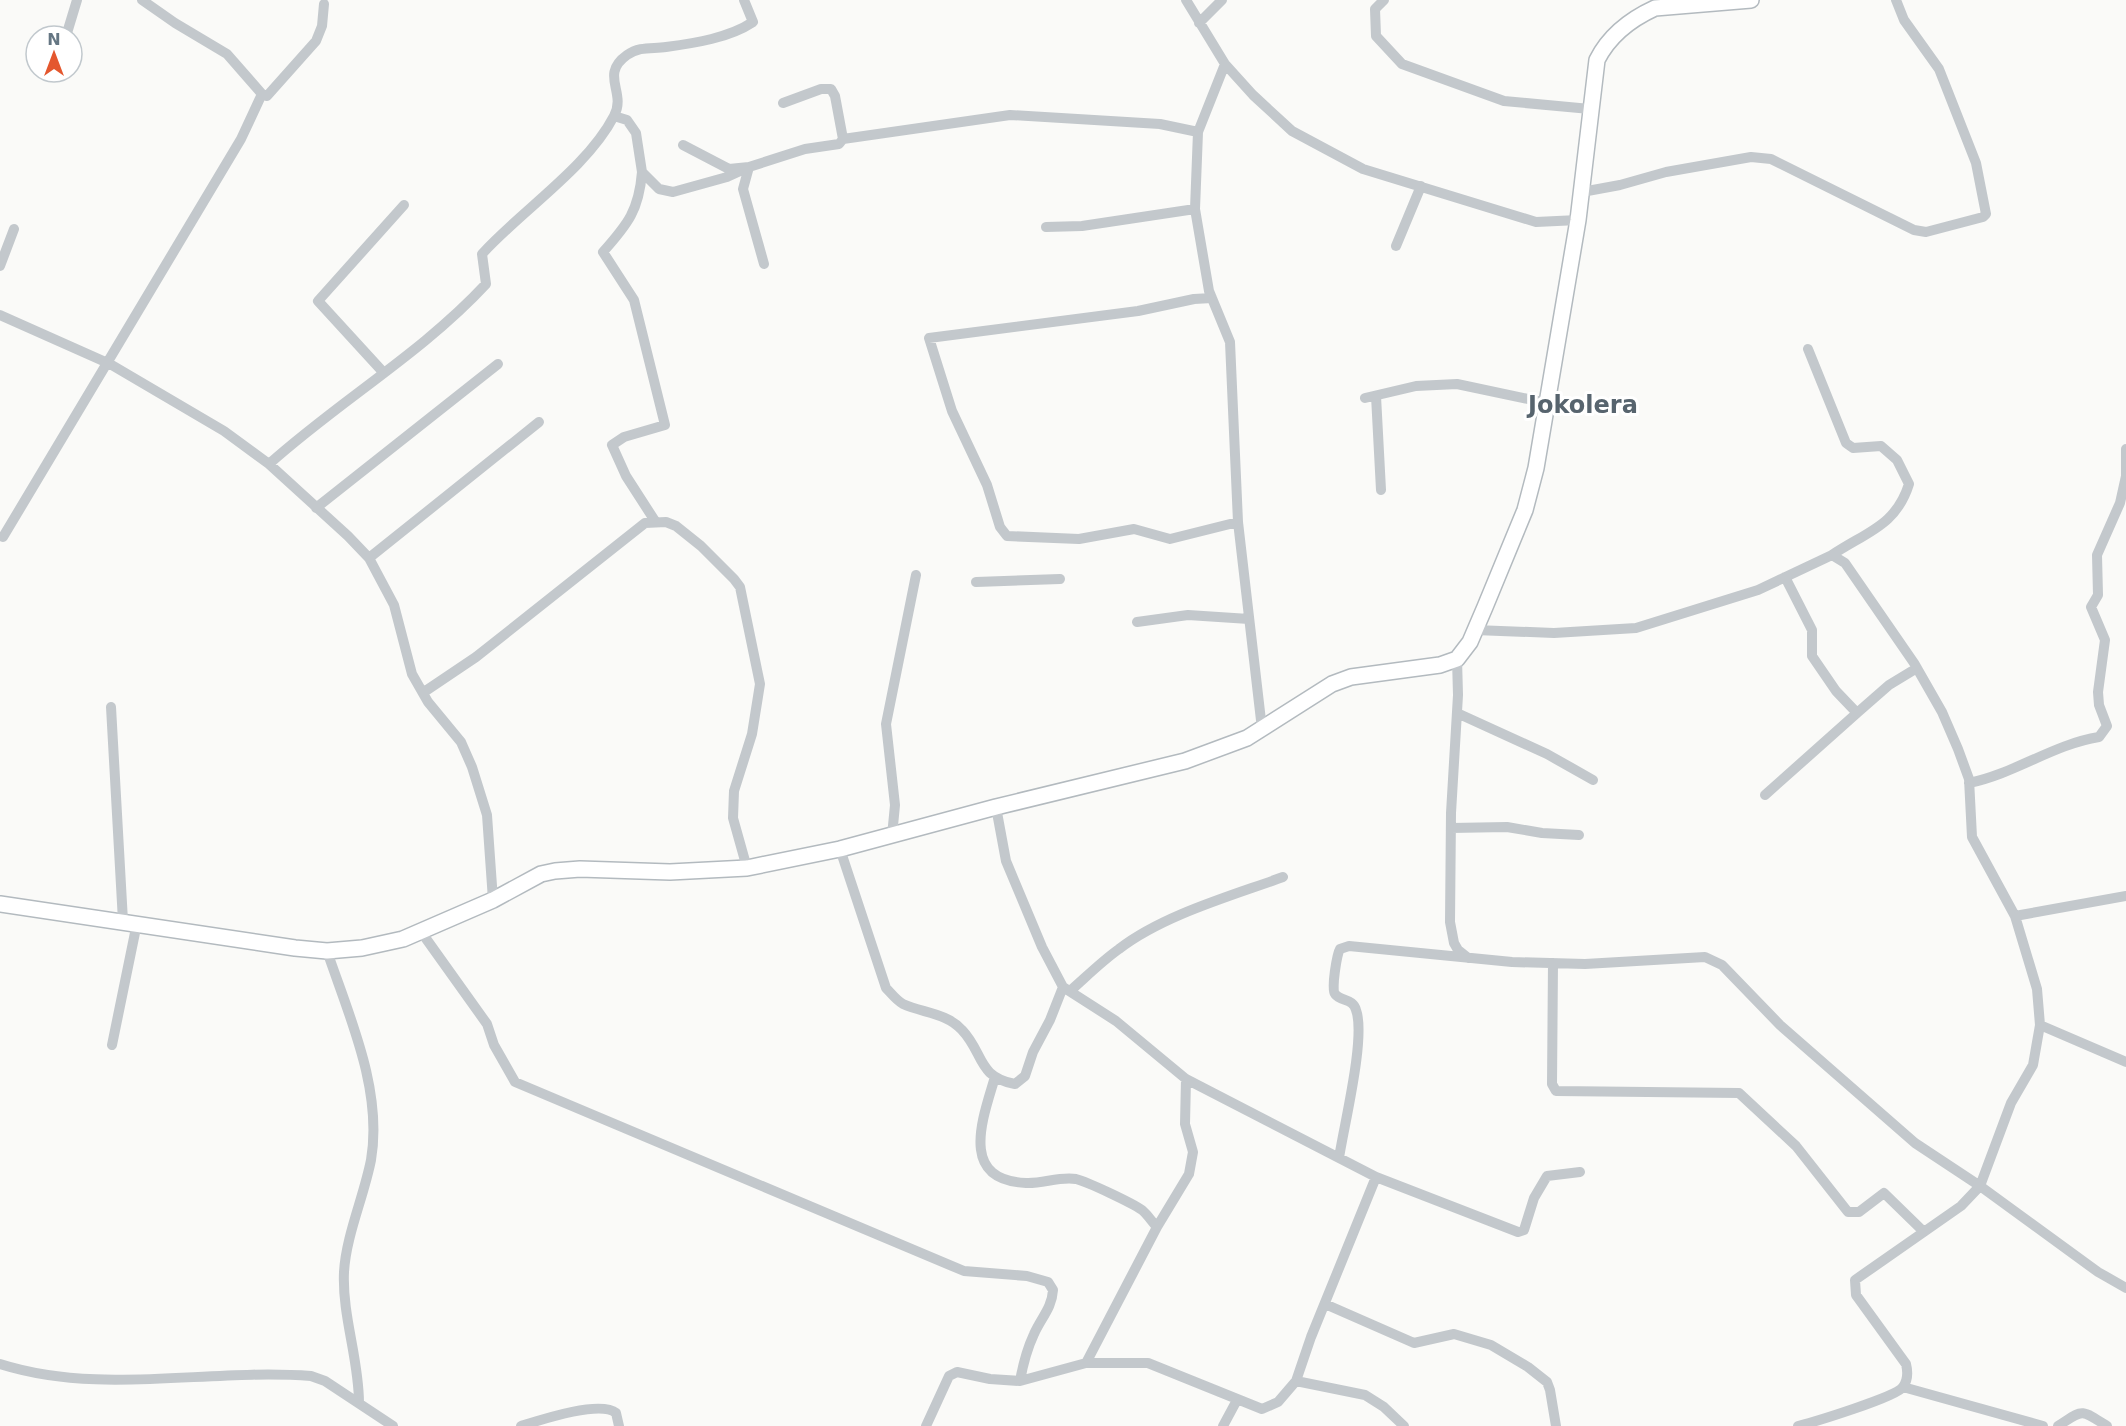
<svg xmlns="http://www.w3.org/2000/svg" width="2126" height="1426" font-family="'DejaVu Sans',sans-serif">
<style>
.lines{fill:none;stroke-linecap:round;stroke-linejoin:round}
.secondary-casing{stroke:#b3babf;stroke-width:18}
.street{stroke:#c3c8cc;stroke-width:10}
.secondary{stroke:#fff;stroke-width:15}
.labels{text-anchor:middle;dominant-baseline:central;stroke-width:6;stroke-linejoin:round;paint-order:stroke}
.quarter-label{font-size:24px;font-weight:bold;fill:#57646e;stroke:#fff}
</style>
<rect width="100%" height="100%" fill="#fafaf8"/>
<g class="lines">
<g class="secondary-casing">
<path id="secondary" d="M0,904L295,948L327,951L362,948L403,939L493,900L541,874L555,871L580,869L670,872L747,868L840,849L996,807L1185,761L1247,738L1332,684L1351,677L1440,665L1457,659L1470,642L1485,607L1525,510L1536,468L1578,220L1597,60C1609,36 1631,19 1655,8L1751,0"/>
</g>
<path class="street" d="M142,0L175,23L227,54L262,94L267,96L316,41L322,26L324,4
M1186,0L1225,64L1198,132L1195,209L1209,291L1230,342L1238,522L1262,729
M1384,0L1375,9L1376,36L1402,64L1504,101L1590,109
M1199,23L1222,0
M67,33L77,0
M1225,64L1253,95L1292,131L1363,169L1536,222L1578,220
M783,103L821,89H831L835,96L843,139L1010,115L1160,124L1198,132
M614,116L627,120L636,133L642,172L659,189L673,192L727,177L749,167L729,169L683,145
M642,172C639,210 628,224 603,252L634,300L665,425L624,437L612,445L626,476L655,521
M1582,192L1620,185L1666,172L1751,157L1771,159L1914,230L1926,232L1983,217L1986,214L1976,163L1939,69L1904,20L1896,0
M1046,227L1082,226L1195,209
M1396,246L1421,186
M764,264L743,189L749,167L805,149L839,144L843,139
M0,266L14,229
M1212,298L1194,299L1138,311L929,338L952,411L987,485L1000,527L1007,536L1079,539L1134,529L1170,539L1238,522
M0,315L110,364L224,431L269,464L348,536L369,558L394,605L412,674L428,702L461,742L472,767L487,815L493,900
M1808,349L1846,443L1853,448L1881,446L1897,460L1909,484C1896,526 1866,532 1832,555
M383,372L318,301L404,205
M1376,396L1381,490
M1365,398L1416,386L1457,384L1547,403
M269,464C339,401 422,353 486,284L482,254C522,210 587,168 614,116C627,92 599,75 627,55C640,46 652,49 666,47C695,43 729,38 753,22L744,0
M316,508L498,364
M3,537L241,139L262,94
M369,558L539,422
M1785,577L1812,630V656L1836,691L1857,713L1889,685L1917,668
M976,582L1060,579
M1137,622L1188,615L1249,619
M1475,630L1554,633L1636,628L1758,590L1832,555L1845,563L1914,663L1942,712L1958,749L1969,779L1972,837L2015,916L2037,989L2040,1025L2033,1065L2011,1103L1980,1186L1961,1206L1855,1280L1856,1295L1906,1364C1908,1372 1908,1380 1903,1387C1896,1397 1814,1422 1798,1426
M1457,659L1458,695L1451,813L1450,922L1454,943L1458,950L1468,958
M424,692L476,657L645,523L666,522L676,526L701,546L734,579L740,587L760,684L752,734L734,791L733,818L747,868
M111,707L123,921
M1457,713L1547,754L1593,780
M1969,783C2014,774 2054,744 2099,737L2107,726L2099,705L2098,692L2105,640L2091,607L2098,595L2097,555L2120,503L2126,476V449
M1765,795L1857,713
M996,807L1006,861L1042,947L1063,987L1116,1021L1186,1079L1376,1177L1518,1232L1524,1230L1534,1198L1547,1176L1580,1172
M1451,828L1507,827L1542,833L1579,835
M892,836L895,805L886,724L916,575
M840,849L886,988C891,993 896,1000 903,1004C923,1013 947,1013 962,1030C984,1053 977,1077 1015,1084L1025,1076L1033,1052L1050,1020L1063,987
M2015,916L2126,896
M422,933L487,1024L494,1045L515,1082L964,1271L1027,1276L1048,1282L1053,1290C1052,1308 1041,1318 1034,1334C1027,1349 1023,1364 1020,1381
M327,951C349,1016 383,1090 371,1160C364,1196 346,1236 344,1272C342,1316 359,1359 359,1403
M1553,963L1552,1084L1556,1091L1739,1093L1796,1146L1848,1212H1859L1884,1193L1923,1231
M1070,991C1086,977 1102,961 1119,949C1163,915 1231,896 1283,877
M2040,1025L2126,1062
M112,1045L137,923
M995,1077C983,1118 958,1180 1026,1183C1042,1184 1060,1176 1076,1179C1088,1182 1132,1203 1142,1210C1148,1215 1152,1222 1157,1227
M1339,1158C1344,1125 1366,1037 1356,1010C1353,998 1341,1002 1335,994C1331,989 1337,954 1340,949L1349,946L1512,962L1585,964L1705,957L1722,965L1780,1025L1915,1143L1980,1186L2098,1272L2126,1288
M1325,1304L1414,1343L1454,1334L1491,1345L1528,1367L1547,1382L1550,1390L1556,1426
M1086,1363L1157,1227L1189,1174L1193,1152L1185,1124L1186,1079
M0,1364C101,1396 207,1368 311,1376L325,1381L393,1426
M1296,1381L1365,1395L1384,1407L1404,1426
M1903,1387L2043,1426
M521,1426C540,1420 600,1400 616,1413L619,1426
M926,1426L949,1376L957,1372L990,1379L1020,1381L1086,1363H1148L1262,1409L1278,1402L1296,1381L1311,1337L1376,1177
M1223,1426L1237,1400
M2058,1426C2083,1410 2079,1408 2107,1426"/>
<use href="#secondary" class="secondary"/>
</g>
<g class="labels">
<g class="quarter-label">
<text x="1583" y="405">Jokolera</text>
</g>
</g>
<g transform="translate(54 54)"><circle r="28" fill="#ffffff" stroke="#c1c8cd" stroke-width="1.5"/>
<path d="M0-4.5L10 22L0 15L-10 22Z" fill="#e4572e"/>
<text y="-9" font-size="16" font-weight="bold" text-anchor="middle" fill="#657683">N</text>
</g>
</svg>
